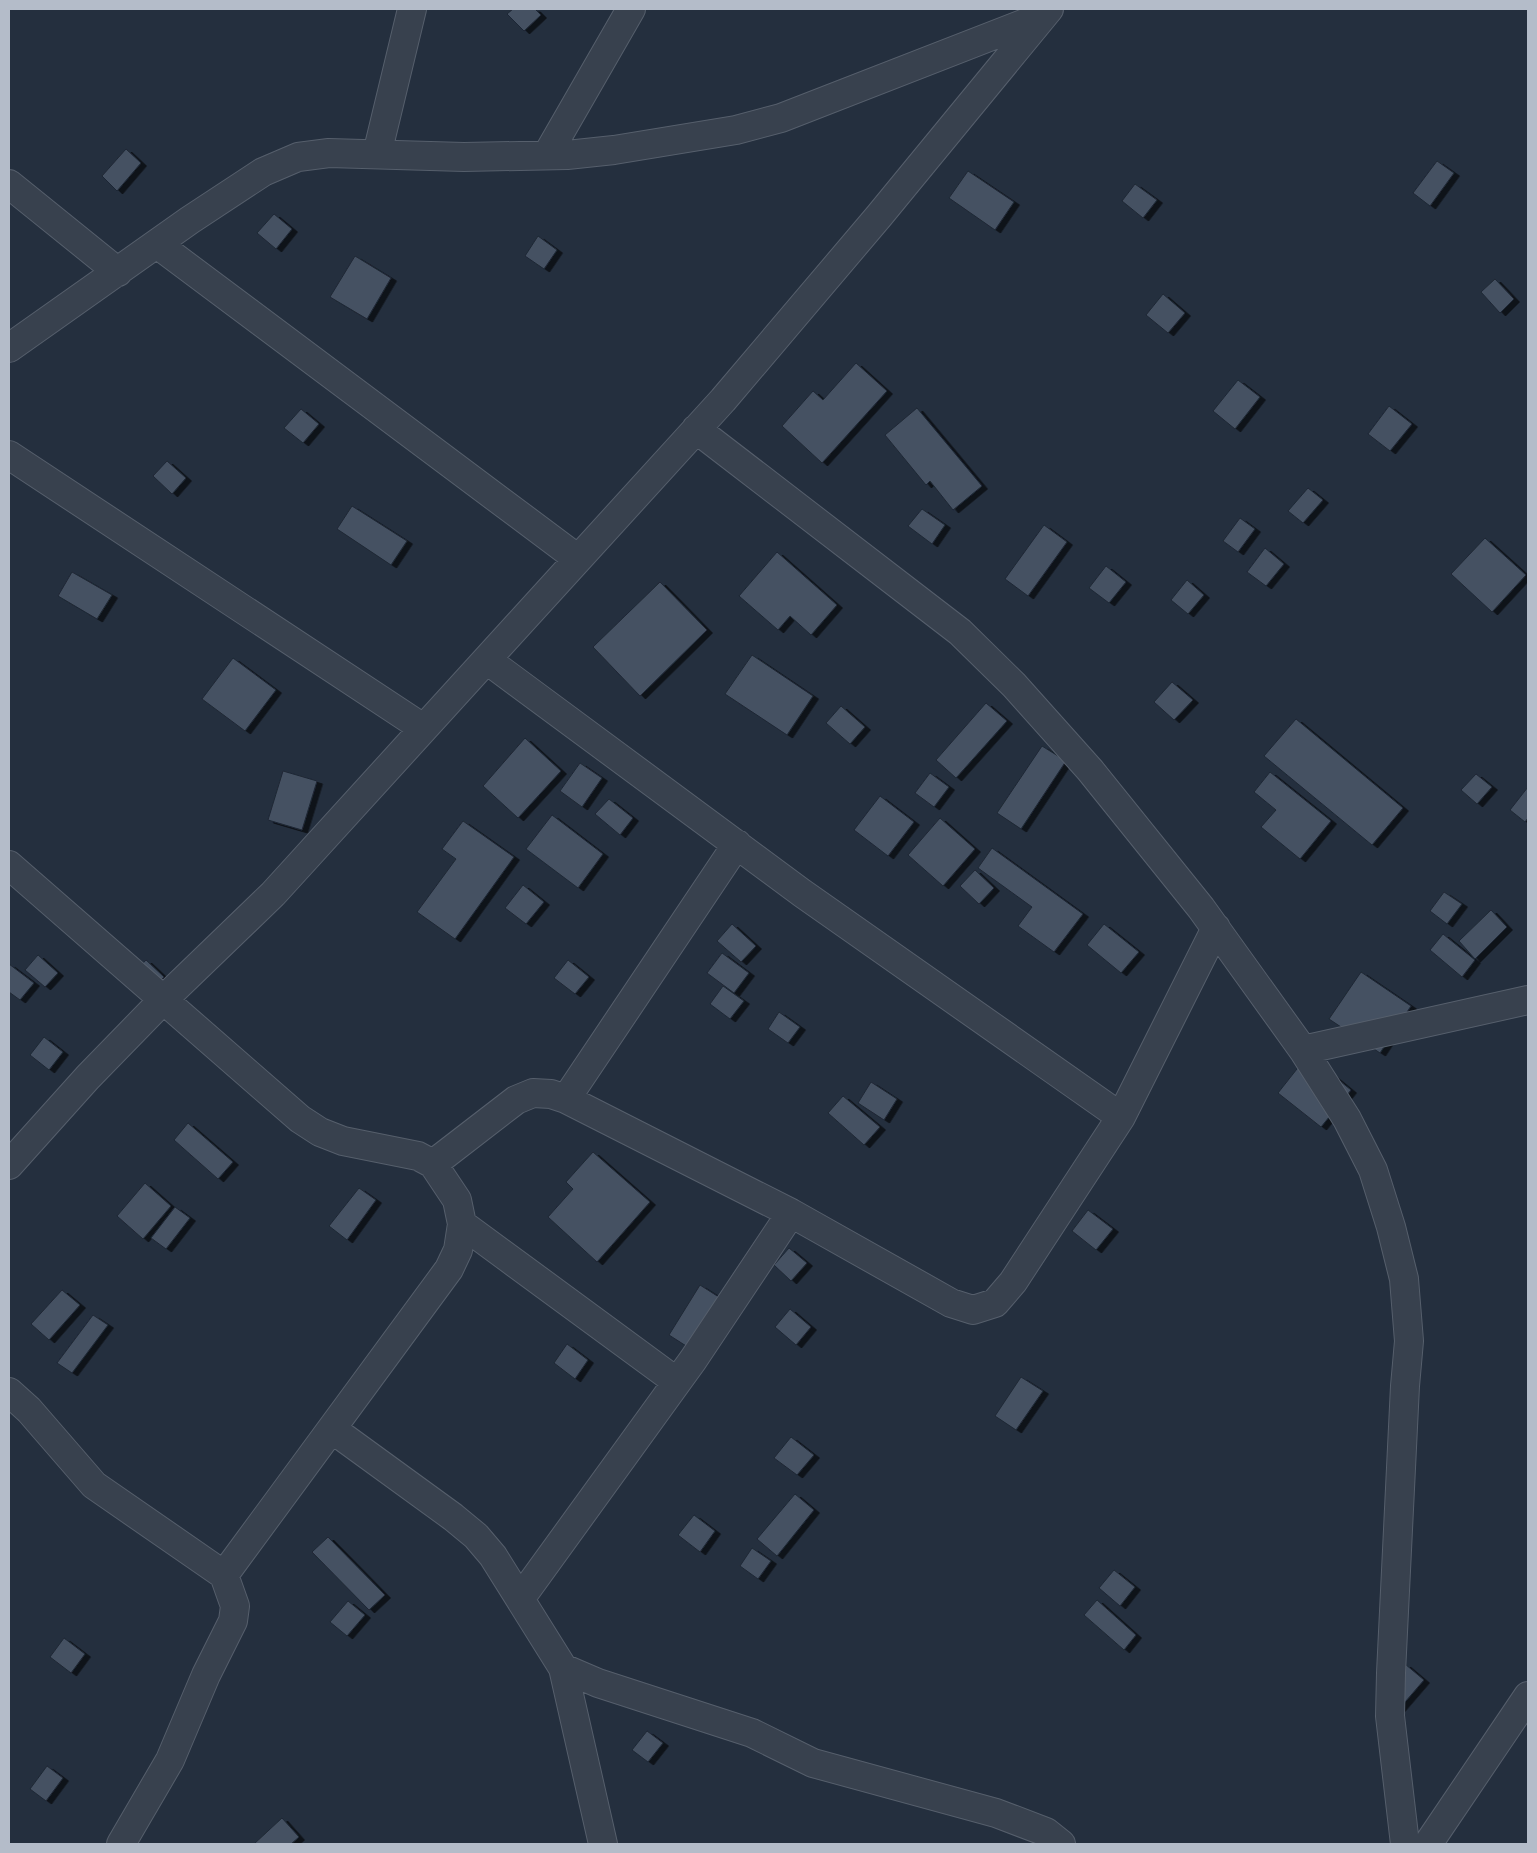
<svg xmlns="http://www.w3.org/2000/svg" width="1537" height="1853" font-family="'DM Sans',sans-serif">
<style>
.building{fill:#455162;stroke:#1f2835;filter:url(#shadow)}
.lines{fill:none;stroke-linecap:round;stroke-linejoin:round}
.street-casing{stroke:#565f6c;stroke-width:30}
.street{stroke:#38414e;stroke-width:28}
</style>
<defs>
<filter id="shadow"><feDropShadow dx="5.5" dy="3" stdDeviation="0" flood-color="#0009"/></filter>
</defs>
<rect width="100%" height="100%" fill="#242f3e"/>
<path class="building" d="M513,9H535L541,15L524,31L507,14Z
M126,149L141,163L117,191L102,176Z
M1437,161L1454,173L1430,206L1413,193Z
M968,171L1014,202L995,230L949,198Z
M1135,184L1157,200L1143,218L1122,201Z
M274,214L292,229L276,249L257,233Z
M538,236L557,250L544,269L525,256Z
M355,256L391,278L367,319L330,297Z
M1495,279L1514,299L1500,313L1481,292Z
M1163,294L1185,313L1168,333L1146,315Z
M856,363L887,391L822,463L782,426L813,391L823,400Z
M1238,380L1260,397L1235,429L1213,411Z
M1389,406L1412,424L1390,451L1368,434Z
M917,408L982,486L953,510L930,481L926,485L885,435Z
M301,409L319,424L303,443L284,428Z
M167,461L186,478L172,494L153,476Z
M1308,488L1323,500L1303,523L1288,511Z
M352,506L407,541L391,565L337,529Z
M922,509L945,525L932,544L908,526Z
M1240,518L1255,529L1238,552L1223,541Z
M1044,525L1067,542L1028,596L1005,579Z
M1485,538L1526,575L1492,612L1451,574Z
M1265,548L1284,564L1266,586L1247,572Z
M777,552L837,605L811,635L790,616L778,630L739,596Z
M1106,566L1126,582L1109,603L1089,588Z
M72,572L112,595L97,619L58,596Z
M1187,580L1204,595L1188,614L1171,600Z
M660,582L707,630L640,696L593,647Z
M752,655L813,696L787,735L725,694Z
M233,658L276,690L245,731L202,699Z
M1172,682L1193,700L1174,720L1154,702Z
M986,703L1007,721L956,778L936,760Z
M841,706L865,727L850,744L826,723Z
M1296,719L1403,808L1372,845L1264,756Z
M525,738L561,771L518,818L483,786Z
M1042,746L1066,761L1021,829L997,813Z
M580,763L602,778L582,807L560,791Z
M283,771L317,781L302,830L268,820Z
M1270,772L1331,821L1300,859L1261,827L1276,810L1254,792Z
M930,773L949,787L934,807L915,793Z
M1476,774L1492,787L1477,804L1461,790Z
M1528,787V818L1525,822L1510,810Z
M880,796L914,822L888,856L854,830Z
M609,799L633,818L620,835L595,814Z
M552,815L603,854L578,888L526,849Z
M940,818L975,849L943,886L908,855Z
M463,821L514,857L455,939L417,912L456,859L442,849Z
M992,848L1083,914L1054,952L1018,926L1032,907L978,868Z
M975,870L994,888L979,904L960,886Z
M523,885L544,902L526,924L505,908Z
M1444,892L1462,904L1447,924L1430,911Z
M1491,910L1507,927L1475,959L1459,941Z
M732,924L756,946L741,962L717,941Z
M1104,924L1139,952L1121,973L1087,945Z
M1443,934L1475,960L1462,977L1430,950Z
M722,953L749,973L734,993L707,973Z
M38,955L58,973L45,987L25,970Z
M146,960L164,977L146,996L128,979Z
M568,960L589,977L575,994L554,978Z
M9,964L34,983L20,1000L9,992Z
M1361,972L1411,1006L1380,1053L1329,1019Z
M723,986L744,1001L730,1019L710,1004Z
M779,1012L800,1027L788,1043L768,1029Z
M44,1037L63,1052L49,1070L30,1055Z
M1308,1055L1351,1090L1321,1127L1278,1093Z
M871,1082L897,1099L884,1120L858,1103Z
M843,1096L880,1127L864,1145L828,1113Z
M188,1123L233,1162L218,1179L174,1140Z
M593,1152L650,1202L597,1262L548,1217L573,1189L566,1182Z
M145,1183L171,1206L143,1239L117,1216Z
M359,1188L376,1200L347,1240L329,1226Z
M175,1207L190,1218L166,1249L151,1238Z
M1088,1210L1113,1229L1096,1250L1072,1231Z
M789,1248L807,1263L791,1281L774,1265Z
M700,1285L725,1301L694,1351L669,1335Z
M62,1290L80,1305L49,1340L31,1324Z
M790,1309L811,1327L796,1345L775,1327Z
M93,1315L108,1325L72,1373L57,1363Z
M567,1344L588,1360L575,1379L554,1363Z
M1021,1377L1043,1391L1016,1430L995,1416Z
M791,1437L814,1455L797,1475L774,1458Z
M795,1494L814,1510L777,1556L757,1539Z
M694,1515L715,1531L700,1552L678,1535Z
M328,1537L385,1595L369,1610L312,1552Z
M752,1548L771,1561L758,1579L740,1566Z
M1114,1570L1135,1587L1120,1606L1099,1588Z
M1097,1600L1136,1635L1124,1650L1084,1615Z
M348,1601L365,1615L347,1636L330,1622Z
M64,1638L85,1654L71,1673L50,1657Z
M1405,1664L1424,1680L1399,1709L1381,1693Z
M647,1731L663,1743L648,1762L632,1750Z
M47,1766L63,1778L46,1801L30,1789Z
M282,1818L299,1837L291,1844H254Z"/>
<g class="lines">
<g class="street-casing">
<path id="street" d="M377,154L412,9
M547,155L631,9
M9,184L118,272
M157,244L578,559
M9,348L190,220L263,172L298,157L329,153L464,157L567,155L614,150L736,130L781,118L1043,16
M696,429L960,632L1014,685L1090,770L1201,908L1303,1050L1347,1119L1373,1170L1391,1227L1404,1279L1409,1341L1405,1386L1391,1673L1390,1716L1405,1844
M9,455L423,728
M487,660L802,893L1121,1117
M9,865L300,1119L320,1132L343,1141L418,1156L433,1164L457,1200L462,1224L458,1250L449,1269L224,1575
M1303,1050L1528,1000
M566,1099L737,844
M433,1164L516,1100L533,1093L551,1094L566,1099L791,1213L951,1303L973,1310L995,1303L1013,1282L1121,1117L1216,928
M9,1165L88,1077L163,1000L273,894L723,400L879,216L1049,9
M462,1224L677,1382
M9,1392L29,1410L94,1485L224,1575L235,1606L233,1621L206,1675L170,1760L121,1844
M332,1429L453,1517L476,1536L493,1556L563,1668L598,1683L752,1733L813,1763L996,1813L1046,1832L1061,1844
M520,1599L693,1360L791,1213
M563,1668L603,1844
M1428,1844L1528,1696"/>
</g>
<use href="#street" class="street"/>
</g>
<rect width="1537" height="1853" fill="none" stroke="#b4bcc9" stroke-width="20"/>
</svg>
